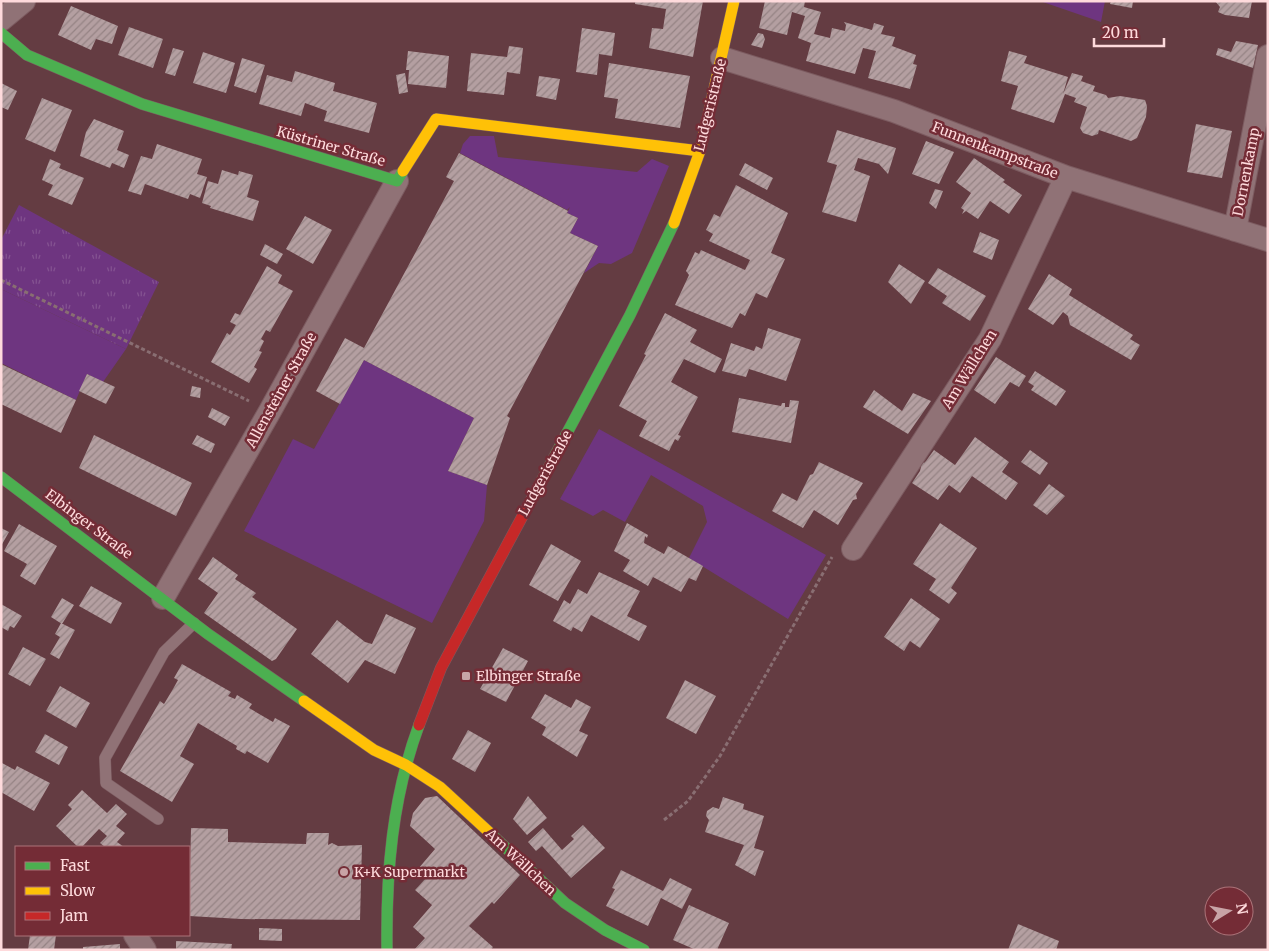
<svg xmlns="http://www.w3.org/2000/svg" width="1269" height="951" font-family="Merriweather,serif">
<style>
.grass{fill:#6e3580}
.park{fill:url(#park-tufts)}
.building{fill:url(#building-hatch)}
.lines{fill:none;stroke-linecap:round;stroke-linejoin:round}
.lane-casing{stroke:#7c5b60;stroke-width:12}
.street-casing{stroke:#7c5b60;stroke-width:24}
.fast-casing{stroke:#7c5b60;stroke-width:12}
.slow-casing{stroke:#7c5b60;stroke-width:12}
.jam-casing{stroke:#7c5b60;stroke-width:12}
.path{stroke:#896e72;stroke-width:3;stroke-dasharray:4 2.5;stroke-linecap:butt}
.lane{stroke:#907276;stroke-width:11}
.street{stroke:#907276;stroke-width:22}
.fast{stroke:#4caf50;stroke-width:11}
.slow{stroke:#ffc107;stroke-width:11}
.jam{stroke:#c62828;stroke-width:11}
.poi-dot{fill:#c8a3a6;stroke:#742c36;stroke-width:2}
.labels{text-anchor:middle;dominant-baseline:central;stroke-width:5;stroke-linejoin:round;paint-order:stroke}
.street-label{font-size:14px;fill:#fedadc;stroke:#742c36}
.poi-label{font-size:14px;fill:#fedadc;stroke:#742c36;text-anchor:start}
</style>
<defs>
<pattern id="park-tufts" width="24" height="20" patternUnits="userSpaceOnUse" patternTransform="scale(1.25)"><rect width="24" height="20" fill="#6e3580"/><path d="M3 7l-1-3M5 7V3M7 7l1-3M15 17l-1-3M17 17v-4M19 17l1-3" fill="none" stroke="#845291"/></pattern>
<pattern id="building-hatch" width="6" height="6" patternUnits="userSpaceOnUse" patternTransform="scale(1.25)"><rect width="6" height="6" fill="#b49fa1"/><path d="M-1 1l2-2M0 6l6-6M5 7l2-2" fill="none" stroke="#958384"/></pattern>
</defs>
<rect width="100%" height="100%" fill="#643c42"/>
<path class="grass" d="M1040,1H1105L1101,22Z
M470,136H494L498,157L637,172L652,159L669,166L632,253L611,264L599,263L584,273L598,246L570,233L578,218L567,213L570,207L567,210L460,153L463,144Z
M1,289L126,349L103,382L87,374L76,400L1,363Z
M364,360L474,418L448,471L487,485L484,521L432,623L244,531L293,439L314,449Z
M599,429L826,555L788,619L689,558L707,522L703,506L651,475L625,522L603,510L593,516L560,499Z"/>
<path class="park" d="M19,205L159,282L126,349L1,289V240Z"/>
<path class="building" d="M635,1H703L693,57L649,48L652,28L663,29L666,9L635,4Z
M765,1H805L804,7L821,12L814,34L830,38L832,28L845,31L846,25L844,22L872,30L874,23L884,26L881,34L895,37L892,46L916,55L913,64L917,65L910,89L868,78L876,51L863,48L855,74L806,61L811,43L798,38L805,16L792,12L787,35L759,28Z
M1111,1H1133L1132,8L1110,4Z
M1215,1H1252L1249,18L1225,15L1218,12L1220,7Z
M71,6L118,26L112,44L96,39L91,50L58,35Z
M129,27L163,39L153,68L118,55Z
M582,28L615,33L612,56L599,54L597,75L576,72Z
M758,33L763,34L765,39L762,48L751,45Z
M1236,41L1258,45L1253,68L1216,55L1218,48L1231,52Z
M509,46L523,48L520,74L507,72L504,95L467,91L471,53L507,57Z
M173,48L184,51L175,76L165,73Z
M408,51L449,56L446,88L408,84L409,70H406Z
M1009,51L1027,56L1024,63L1068,77L1063,94L1072,73L1083,76L1081,81L1095,86L1093,91L1106,95L1108,98L1120,96L1145,100L1147,106L1146,117L1137,138L1131,141L1099,130L1098,134L1092,136L1083,133L1080,128L1087,107L1074,102L1076,98L1065,94L1054,123L1011,109L1018,86L1001,81Z
M203,52L235,63L226,93L193,83Z
M242,58L265,65L256,93L234,86Z
M609,63L690,76L680,128L615,118L618,99L604,97Z
M295,71L335,83L333,91L377,103L369,133L324,121L327,111L305,103L301,116L259,104L267,75L292,82Z
M405,73L408,92L399,94L396,75Z
M539,76L560,79L556,100L536,96Z
M1,83L17,91L8,110L1,107Z
M42,98L72,110L55,152L25,139Z
M94,119L124,131L117,150L129,155L124,168L112,163L110,168L80,156L86,132Z
M1196,124L1232,131L1222,178L1187,172Z
M837,130L896,148L888,174L879,164L858,158L854,170L870,176L856,222L822,212L837,165L827,162Z
M926,141L954,152L939,184L912,174Z
M157,144L202,159L197,174L207,177L200,198L190,194L188,199L145,184L141,195L128,191L141,156L152,159Z
M459,153L568,211L567,213L578,218L570,233L598,246L507,416L510,418L487,485L448,471L474,418L364,360L340,404L316,391L345,338L364,348L454,181L446,177Z
M974,158L1005,180L1003,182L1022,195L1009,214L990,201L978,219L966,211L962,214L964,210L961,208L971,193L956,182Z
M50,159L61,164L59,168L84,178L72,205L48,195L53,185L42,180Z
M745,163L773,178L767,190L739,175Z
M222,170L238,175L239,171L253,175L247,197L259,201L253,221L210,208L211,206L202,203L208,181L218,184Z
M736,185L788,213L771,253L785,259L767,298L756,293L745,316L740,313L732,328L675,305L689,275L686,271L695,252L699,254L701,250L745,270L750,260L709,241L713,234L706,230L714,214L720,217Z
M935,189L943,191L936,209L929,203Z
M305,216L332,230L313,264L286,249Z
M980,232L999,240L992,260L973,252Z
M265,244L283,254L277,264L260,255Z
M899,264L925,281L911,304L888,282Z
M267,266L282,275L278,283L293,291L270,332L266,330L261,339L264,341L259,351L262,352L254,367L257,369L249,383L211,362L227,333L230,335L236,325L230,322L235,313L240,315Z
M938,268L986,296L970,321L942,303L947,296L928,283Z
M1049,274L1072,289L1069,295L1133,335L1130,339L1140,345L1131,360L1070,325L1068,316L1063,312L1053,325L1028,309Z
M665,313L697,330L690,342L722,359L715,373L684,359L671,382L698,397L678,435L681,436L678,441L675,439L669,451L639,436L647,421L619,406L646,355L644,354Z
M768,328L801,339L786,381L749,369L746,377L722,371L731,343L754,351L756,346L762,349Z
M996,357L1026,376L1019,387L1010,382L995,404L974,390Z
M1,364L76,400L61,433L1,404Z
M1035,371L1066,391L1056,406L1031,390L1034,386L1028,382Z
M87,374L115,387L106,404L79,391Z
M192,386L201,388L200,398L190,396Z
M874,390L902,411L913,393L931,401L908,434L863,407Z
M739,398L781,406L782,403H785V407H789L790,400L799,401L791,443L732,432Z
M212,408L230,417L225,426L208,417Z
M94,435L192,483L176,516L79,468Z
M197,435L215,444L211,453L192,444Z
M975,437L1009,462L1002,472L1018,483L1006,500L972,476L960,493L949,485L938,500L912,483L920,471L921,467L918,466L921,461L924,463L926,461L934,450L955,465Z
M1030,450L1048,463L1040,475L1021,462Z
M819,462L863,483L856,494L857,499L853,500L838,525L814,510L803,528L772,511L782,493L797,501L810,475L813,474Z
M1049,484L1065,496L1047,515L1033,505Z
M627,523L648,535L647,538L645,536L644,543L664,554L668,546L703,566L696,581L689,578L681,592L653,577L648,586L623,571L630,560L614,551Z
M940,523L977,548L951,588L957,593L949,604L929,590L936,579L913,564Z
M19,524L57,546L35,585L20,576L27,564L4,551Z
M1,528L9,532L1,546Z
M551,544L581,561L558,601L529,585Z
M213,557L238,575L235,579L256,593L252,597L297,629L276,659L272,661L204,613L218,593L198,579Z
M599,572L640,591L627,616L647,626L639,641L591,615L582,632L573,627L571,631L553,621L564,600L570,604L578,589L587,594Z
M91,586L122,603L111,624L79,606Z
M62,598L74,605L62,624L51,617Z
M911,598L940,619L920,648L910,641L904,651L884,637Z
M1,604L22,616L14,628L10,626L8,631L1,627Z
M386,614L416,628L395,674L365,660L348,683L311,654L337,620L365,642L372,644Z
M61,623L75,630L59,659L50,654L60,637L55,634Z
M23,647L46,659L30,686L8,674Z
M503,648L528,661L506,702L480,689Z
M182,664L231,692L228,696L235,699L237,695L252,704L249,708L273,722L275,718L290,726L268,763L247,751L245,754L236,749L237,746L198,723L180,756L194,764L172,802L120,771L160,701L164,704L173,689L178,680L174,678Z
M685,680L716,696L696,734L666,718Z
M60,686L90,703L76,728L46,711Z
M545,694L571,708L576,699L591,707L579,731L588,735L577,757L542,735L546,727L531,718Z
M468,730L491,743L475,772L452,759Z
M45,734L68,747L59,765L35,752Z
M2,763L15,770L17,766L50,783L34,811L1,792Z
M82,790L107,813L116,804L127,814L116,826L125,833L117,842L124,847H105L100,843L107,836L99,829L82,847H78L56,826L72,809L68,805Z
M437,796L520,875L494,904L492,902L469,926L493,947L491,950H414L425,938L413,927L432,905L415,890L427,877L418,869L435,849L410,826L413,813L425,798Z
M528,796L547,818L527,835L513,819Z
M723,797L744,804L743,809L764,816L754,848L764,851L755,876L735,865L744,845L705,832L709,820L706,816L707,811L713,807L719,809Z
M583,825L605,848L571,878L542,846L536,851L528,842L543,828L562,850L574,839L571,836Z
M191,828L228,829V842L306,844L307,833H329L328,845L332,843L338,846L362,845L360,920L241,919L189,916Z
M621,870L663,891L670,878L692,889L682,909L661,898L648,926L606,906L615,889L612,888Z
M689,905L729,923L717,950H696L673,940Z
M1018,924L1059,941L1056,950H1008Z
M259,928L282,929V941L259,940Z
M30,935H56L54,950H28Z
M176,941L232,944L231,950H176Z
M120,944V950H83V947Z"/>
<g class="lines">
<g class="lane-casing">
<path id="lane" d="M158,819L106,783L105,758L164,652L194,623"/>
</g>
<g class="street-casing">
<path id="street" d="M1,20L24,1
M722,58L894,111L1066,177L1268,240
M1235,230L1268,56
M853,549L990,339L1066,177
M163,598L270,411L397,181
M135,935L145,950"/>
</g>
<g class="fast-casing">
<path id="fast" d="M1,33L27,55L142,104L397,181L403,171
M1,477L208,634L304,701
M536,491L630,315L674,223
M490,833L565,903L605,930L644,950
M387,950C386,873 392,798 419,725"/>
</g>
<g class="slow-casing">
<path id="slow" d="M403,171L436,119L700,151
M674,223L700,151L734,1
M304,701L374,750L406,765L440,787L490,833"/>
</g>
<g class="jam-casing">
<path id="jam" d="M419,725L441,668L536,491"/>
</g>
<path class="path" d="M1,280L249,401
M664,820L688,801L720,756L832,557"/>
<use href="#lane" class="lane"/>
<use href="#street" class="street"/>
<use href="#fast" class="fast"/>
<use href="#slow" class="slow"/>
<use href="#jam" class="jam"/>
</g>
<g class="poi-dot">
<rect x="461" y="671" width="10" height="10" rx="2.5"/>
<circle cx="344" cy="872" r="5"/>
</g>
<g class="labels">
<g class="street-label">
<text transform="translate(710 105) rotate(-76)">Ludgeristraße</text>
<text transform="translate(331 146) rotate(16)">Küstriner Straße</text>
<text transform="translate(995 150) rotate(21)">Funnenkampstraße</text>
<text transform="translate(1246 172) rotate(-79)">Dornenkamp</text>
<text transform="translate(969 369) rotate(-58)">Am Wällchen</text>
<text transform="translate(281 390) rotate(-61)">Allensteiner Straße</text>
<text transform="translate(545 473) rotate(-61)">Ludgeristraße</text>
<text transform="translate(89 524) rotate(37)">Elbinger Straße</text>
<text transform="translate(521 862) rotate(43)">Am Wällchen</text>
</g>
<g class="poi-label">
<text x="476" y="676">Elbinger Straße</text>
<text x="354" y="872">K+K Supermarkt</text>
</g>
</g>
<rect width="1269" height="951" fill="none" stroke="#fedadc" stroke-width="5"/>
<rect x="15" y="846" width="175" height="90" fill="#742c36" stroke="#ab7278"/>
<rect x="25" y="862" width="25" height="8" fill="#4caf50" stroke="#ab7278"/>
<text x="60" y="871" font-size="15" fill="#fedadc">Fast</text>
<rect x="25" y="887" width="25" height="8" fill="#ffc107" stroke="#ab7278"/>
<text x="60" y="896" font-size="15" fill="#fedadc">Slow</text>
<rect x="25" y="912" width="25" height="8" fill="#c62828" stroke="#ab7278"/>
<text x="60" y="921" font-size="15" fill="#fedadc">Jam</text>
<g transform="translate(1229 911) rotate(80)"><circle r="24" fill="#742c36" stroke="#ab7278"/>
<path d="M0-4L9 19L0 12L-9 19Z" fill="#c8a3a6"/>
<text y="-8" font-size="14" font-weight="bold" text-anchor="middle" fill="#fedadc">N</text>
</g>
<path d="M1094 38v8h70v-8" fill="none" stroke="#fedadc" stroke-width="2.5"/>
<text x="1102" y="38" font-size="15" fill="#fedadc" stroke="#742c36" stroke-width="4" paint-order="stroke">20 m</text>
</svg>
